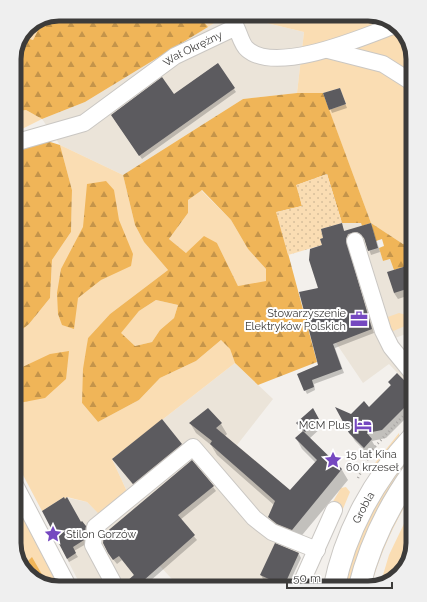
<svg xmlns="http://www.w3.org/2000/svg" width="427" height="602" font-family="Raleway,sans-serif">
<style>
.built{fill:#ebe4d9}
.grass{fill:#faddb3}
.forest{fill:url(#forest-firs);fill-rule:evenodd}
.park{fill:url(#park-dots)}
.shadow{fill:#0003}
.building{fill:#5c5b5f}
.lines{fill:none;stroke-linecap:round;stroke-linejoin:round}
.minor-casing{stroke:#cac7c3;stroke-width:18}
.major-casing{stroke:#cac7c3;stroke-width:23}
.path{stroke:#a7a4a2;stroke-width:2.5;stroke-dasharray:1 3;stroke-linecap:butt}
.minor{stroke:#fff;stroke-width:16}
.major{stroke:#fff;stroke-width:21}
.labels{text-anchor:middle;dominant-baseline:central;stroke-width:4;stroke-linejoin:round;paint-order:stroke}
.street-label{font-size:11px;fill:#3c3b3a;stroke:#fff}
.poi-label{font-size:11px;fill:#3c3b3a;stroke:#fff;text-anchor:end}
.rim{fill:none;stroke:#3c3b3a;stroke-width:5}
</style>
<defs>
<pattern id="forest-firs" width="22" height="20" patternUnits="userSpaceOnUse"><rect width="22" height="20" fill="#f0b558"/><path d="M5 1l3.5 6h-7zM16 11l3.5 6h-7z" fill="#c4944a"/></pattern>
<pattern id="park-dots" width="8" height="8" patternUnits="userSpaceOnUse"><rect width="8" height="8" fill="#faddb3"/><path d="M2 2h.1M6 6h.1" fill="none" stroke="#d7bf9b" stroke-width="1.8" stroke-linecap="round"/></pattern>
</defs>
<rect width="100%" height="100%" fill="#f3f0ec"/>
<path class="built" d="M229,14L304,32L297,93L243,99L123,175L60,145L42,119L85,102Z
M342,223H361L370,251L379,248L383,261L390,259L394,270L413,264V329L406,334L392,339L413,366V383L408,379L406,382L389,364L363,383L336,343L309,260L310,249L322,245L320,239L323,237L321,229Z
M235,363L273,399L237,445L310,507L290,533L305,540L283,588H180L160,566L135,588H82L42,511L64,497L87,502L104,518L130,498L112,459Z"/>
<path class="grass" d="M198,14H370C401,23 405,29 413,60V243L403,244L371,223L329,110L346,104L340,88L323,93H297L304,32L229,14L208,27Z
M40,21V26L33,40L24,37L29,25Z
M26,110L42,119L14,133V112Z
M60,145L123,175L135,225L144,242L168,270L110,314L88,338L82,403L98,422L139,400L160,378L196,361L221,340L230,349L235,363L112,459L130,498L104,519L87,502L67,497L65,499L64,497L42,511L14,458V336L29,324L50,298L52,260L71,232L72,190Z
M201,190L231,220L248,249L266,269V282L238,286L217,243L186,253L169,239L188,213V200Z
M156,300L178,305L174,318L160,330L152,342L135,346L120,333L139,311Z
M399,313L406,315L407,323L405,326L391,332L385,318Z
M399,433L400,440L380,466L372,467Z
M413,449V457L402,472L351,588H343L358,538L376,502Z
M346,487L350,492L340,516L328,510L341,488Z
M413,487V492C395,522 380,553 371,587L368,588L384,540Z
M14,498L61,588C10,588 14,534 14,498Z
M413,505C413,537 417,575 380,585L389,555Z"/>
<path class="forest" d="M60,14H198L208,27L85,102L42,119L26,110L14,112V56L24,37L33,40L40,26V21Z
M297,93H323L371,223L403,244L413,243V264L394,270L390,259L383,261L379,248L384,246L382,239L376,241L371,223L362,226L361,223H342L327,174L297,185L302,206L277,212L317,362L258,385L235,363L230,349L221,340L196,361L160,378L139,400L98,422L82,403L83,369L88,338L110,314L168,270L144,242L135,225L123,175L243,99ZM202,190L231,220L248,249L266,269V281L238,286L217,243L204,236L186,253L169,239L188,213V200ZM156,300L178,305L174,318L160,330L152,342L135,346L121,333L139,311Z
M47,141L60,145L72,190L71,232L52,260L50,298L29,324L14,336V149Z
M106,181L114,190L119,220L133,254L131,266L101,280L78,298L74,329L62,325L58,314L57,293L61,269L83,227L87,184Z
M69,351L66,379L45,398L14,404V371L50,354Z
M32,557L48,585L37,582L25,571L28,561Z
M402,566H407L389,582L392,575Z"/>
<path class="park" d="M327,174L342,223L321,229L323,238L320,239L322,245L288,255L276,212L302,206L296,185Z"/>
<path class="shadow" d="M217,64L236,92L142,159L114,119L174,95Z
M341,93L347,108L332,113L324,94Z
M341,224L345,232L371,224L373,228L380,252L371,255L366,240L360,235L350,238L347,244L374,333L335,348L344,373L314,384L315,390L307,394L305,390L320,366L319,288L323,245Z
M413,265V294L398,299L394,293Z
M389,382L413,390V411L386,438L372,441L376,448L369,455L355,441L350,433L351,415L369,408L391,386Z
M312,410L322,427L309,439L342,470L348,480L298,540L275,527L269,517L274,505L217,455L211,445L196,433L190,423L221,424L227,434L225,436L291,492L316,463L302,449L296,438L303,432L297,423Z
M181,444L184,448L135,487L113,460Z
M213,487L216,491L180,520L197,540L142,588H131L127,582L134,575L122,560L117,564L112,558Z
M43,511L82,522L87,531L86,544L74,551L78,557L69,562Z
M299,554L301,558L287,588L263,579L261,575Z"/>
<path class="building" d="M218,63L235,88L139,156L111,115L162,77L174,94Z
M340,88L346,104L329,110L323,93Z
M342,223L344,231L371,223L378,248L368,251L364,238L357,232L348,234L346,239L372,329L333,344L342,369L312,380L314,387L304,391L297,374L318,365L299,292L318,288L309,260L310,249L322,245L320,239L323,238L321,229Z
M413,264V287L394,293L387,272Z
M397,373L406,382L413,383V399L382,430L367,433L372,439L364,448L349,433L335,407L351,414L364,401L369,407L391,385L388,382Z
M208,408L222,423L216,428L290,490L317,460L295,438L303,431L342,469L292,530L277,524L268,517L275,501L210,444L212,441L189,423Z
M313,408L319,419L305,432L296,423Z
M162,419L182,444L133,484L112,459Z
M192,460L214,486L178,515L195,535L135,588H131L126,582L134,575L119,556L113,560L108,553L103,543L104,534Z
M64,497L65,499L67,497L81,522L82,521L86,526L84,540L73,547L76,553L67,559L42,511Z
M275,543L299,553L284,586L260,575Z"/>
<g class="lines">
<g class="minor-casing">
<g id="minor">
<path d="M328,50L383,64L413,83"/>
<path id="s1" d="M14,143L84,123L175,56L236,27C239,33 242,45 247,49C276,75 363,37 395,25"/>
<path d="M355,241L383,331L391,347L413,374"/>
<path d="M14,483L69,588"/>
<path d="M116,588L93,545L95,527L193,447L254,518L272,532L317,550"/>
<path d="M299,588L334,510"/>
</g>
</g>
<g class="major-casing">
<g id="major">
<path id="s2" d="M334,588C345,532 374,479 413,437"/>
<path d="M359,588C369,546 388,507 413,472"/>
</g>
</g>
<path class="path" d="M405,421L413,413
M358,478L372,450L413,405"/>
<use href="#minor" class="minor"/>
<use href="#major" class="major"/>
</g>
<defs>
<g id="office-bare" transform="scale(1.38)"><path d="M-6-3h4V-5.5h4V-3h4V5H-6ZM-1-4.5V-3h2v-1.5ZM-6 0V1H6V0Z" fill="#7548c0" stroke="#fff" stroke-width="2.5" paint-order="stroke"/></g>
<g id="hotel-bare" transform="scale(1.38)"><path d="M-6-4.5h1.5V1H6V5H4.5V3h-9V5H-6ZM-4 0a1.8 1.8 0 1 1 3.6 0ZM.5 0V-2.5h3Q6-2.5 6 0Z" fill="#7548c0" stroke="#fff" stroke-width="2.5" paint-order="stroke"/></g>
<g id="sight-bare" transform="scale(1.38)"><path d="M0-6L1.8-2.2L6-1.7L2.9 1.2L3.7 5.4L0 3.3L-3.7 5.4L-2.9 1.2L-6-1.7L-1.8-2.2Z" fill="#7548c0" stroke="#fff" stroke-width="2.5" paint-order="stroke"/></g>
</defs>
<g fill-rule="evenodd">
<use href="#office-bare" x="359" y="319"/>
<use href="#hotel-bare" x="363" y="425"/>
<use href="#sight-bare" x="333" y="460"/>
<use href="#sight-bare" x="53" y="534"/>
</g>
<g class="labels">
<g class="street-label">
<text stroke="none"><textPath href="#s1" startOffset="205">Wał Okrężny</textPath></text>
<text stroke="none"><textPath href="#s2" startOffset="86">Grobla</textPath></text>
</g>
<g class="poi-label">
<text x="346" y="313">Stowarzyszenie<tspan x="346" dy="13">Elektryków Polskich</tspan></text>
<text x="350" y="425">MCM Plus</text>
<text x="346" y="454" text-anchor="start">15 lat Kina<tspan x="346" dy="13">60 krzeseł</tspan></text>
<text x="66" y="534" text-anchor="start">Stilon Gorzów</text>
</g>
</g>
<path d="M0 0H427V602H0ZM59 21H368A38 38 0 0 1 406 59V543A38 38 0 0 1 368 581H59A38 38 0 0 1 21 543V59A38 38 0 0 1 59 21Z" fill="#efefef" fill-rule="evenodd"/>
<path class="rim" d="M59 21H368A38 38 0 0 1 406 59V543A38 38 0 0 1 368 581H59A38 38 0 0 1 21 543V59A38 38 0 0 1 59 21Z"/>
<path d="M287 582v6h105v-6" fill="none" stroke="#3c3b3a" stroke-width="2"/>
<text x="293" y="582" font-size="12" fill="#3c3b3a" stroke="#ffffff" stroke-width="3" paint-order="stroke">50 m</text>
</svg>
